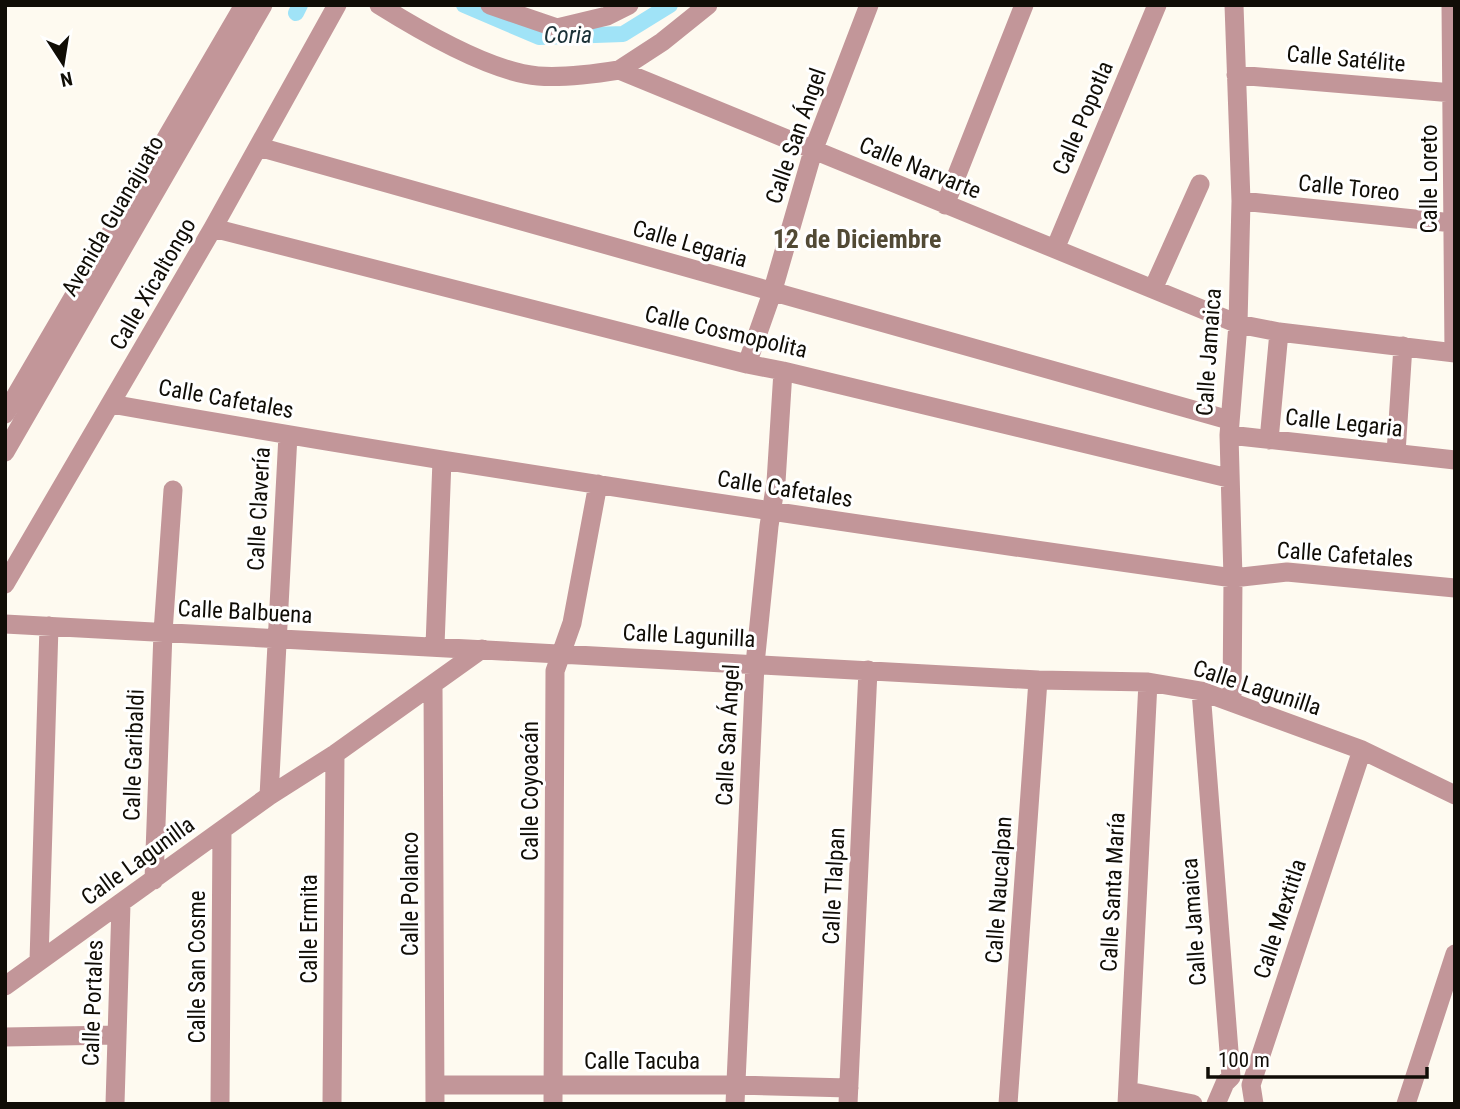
<svg xmlns="http://www.w3.org/2000/svg" width="1460" height="1109" font-family="'Roboto Condensed',sans-serif">
<style>
.lines{fill:none;stroke-linecap:round;stroke-linejoin:round}
.canal{stroke:#a0e3f7;stroke-width:16}
.minor{stroke:#c29699;stroke-width:19}
.labels{text-anchor:middle;dominant-baseline:central;stroke-width:6;stroke-linejoin:round;paint-order:stroke}
.street-label{font-size:23px;fill:#100d06;stroke:#fff}
.water-label{font-size:24px;font-style:italic;fill:#1b3137;stroke:#fff}
.quarter-label{font-size:26px;font-weight:bold;fill:#524a35;stroke:#fff}
</style>
<rect width="100%" height="100%" fill="#fefaf0"/>
<g class="lines">
<path class="canal" d="M464,5L539,37L623,34L670,5
M296,13L300,5"/>
<path class="minor" d="M379,5C419,30 491,72 538,76C564,78 594,74 619,70L1238,324L1279,332L1455,353
M490,5L557,28L607,16L629,5
M1451,5L1454,353
M619,70L662,42L708,5
M1236,75L1453,93
M259,147L1229,420
M1241,201L1453,223
M945,205L1024,5
M213,228L747,364L783,371L1228,478
M1055,249L1157,5
M1153,289L1200,184
M747,364L772,293L813,151L869,5
M111,404C484,470 858,525 1233,578L1287,572L1455,588
M5,414L244,5
M1229,435L1455,460
M1269,440L1279,332
M5,452L263,5
M1396,453L1403,346
M5,584L213,228L337,5
M5,624L1038,680L1148,682L1201,691L1362,750L1455,795
M435,646L442,460
M433,684L435,1104
M1201,691L1231,1077L1225,1083L1216,1104
M1232,702L1233,578L1229,435L1238,324L1241,201L1234,5
M269,796L288,435
M154,880L163,632L173,490
M39,961L49,626
M5,986L269,796L335,754L482,649
M5,1037L116,1035
M435,1085H735L849,1088
M1128,1091L1193,1104
M115,1104L121,904
M220,1104L222,830
M332,1104L335,754
M553,1104L555,671L572,623L598,484
M735,1104L755,664L769,526L776,482L783,371
M848,1104L868,670
M1008,1104L1038,680
M1127,1104L1148,682
M1254,1104L1251,1085L1362,750
M1406,1104L1455,954"/>
</g>
<g class="labels">
<g class="street-label">
<text transform="translate(1346 59) rotate(5)">Calle Satélite</text>
<text transform="translate(1083 118) rotate(-67)">Calle Popotla</text>
<text transform="translate(796 136) rotate(-71)">Calle San Ángel</text>
<text transform="translate(920 168) rotate(22)">Calle Narvarte</text>
<text transform="translate(1429 179) rotate(-90)">Calle Loreto</text>
<text transform="translate(1349 188) rotate(6)">Calle Toreo</text>
<text transform="translate(113 216) rotate(-60)">Avenida Guanajuato</text>
<text transform="translate(690 244) rotate(16)">Calle Legaria</text>
<text transform="translate(153 284) rotate(-60)">Calle Xicaltongo</text>
<text transform="translate(726 332) rotate(13)">Calle Cosmopolita</text>
<text transform="translate(1209 352) rotate(-86)">Calle Jamaica</text>
<text transform="translate(226 399) rotate(10)">Calle Cafetales</text>
<text transform="translate(1344 423) rotate(6)">Calle Legaria</text>
<text transform="translate(785 489) rotate(9)">Calle Cafetales</text>
<text transform="translate(259 509) rotate(-87)">Calle Clavería</text>
<text transform="translate(1345 555) rotate(4)">Calle Cafetales</text>
<text transform="translate(245 612) rotate(3)">Calle Balbuena</text>
<text transform="translate(689 636) rotate(3)">Calle Lagunilla</text>
<text transform="translate(1257 688) rotate(18)">Calle Lagunilla</text>
<text transform="translate(728 735) rotate(-87)">Calle San Ángel</text>
<text transform="translate(134 755) rotate(-88)">Calle Garibaldi</text>
<text transform="translate(530 791) rotate(-90)">Calle Coyoacán</text>
<text transform="translate(138 861) rotate(-36)">Calle Lagunilla</text>
<text transform="translate(834 886) rotate(-87)">Calle Tlalpan</text>
<text transform="translate(999 890) rotate(-86)">Calle Naucalpan</text>
<text transform="translate(1113 892) rotate(-87)">Calle Santa María</text>
<text transform="translate(410 894) rotate(-90)">Calle Polanco</text>
<text transform="translate(1280 919) rotate(-72)">Calle Mextitla</text>
<text transform="translate(1194 922) rotate(-94)">Calle Jamaica</text>
<text transform="translate(309 929) rotate(-90)">Calle Ermita</text>
<text transform="translate(197 967) rotate(-90)">Calle San Cosme</text>
<text transform="translate(93 1003) rotate(-88)">Calle Portales</text>
<text x="642" y="1061">Calle Tacuba</text>
</g>
<g class="water-label">
<text x="568" y="35">Coria</text>
</g>
<g class="quarter-label">
<text x="857" y="239">12 de Diciembre</text>
</g>
</g>
<rect width="1460" height="1109" fill="none" stroke="#100d06" stroke-width="14"/>
<g transform="translate(63 63) rotate(168)" stroke="#ffffff" stroke-width="5" paint-order="stroke">
<path d="M0-5L12 26L0 18L-12 26Z" fill="#100d06"/>
<text y="-10" font-size="19" font-weight="bold" text-anchor="middle" fill="#100d06">N</text>
</g>
<path d="M1208 1067v10h219v-10" fill="none" stroke="#100d06" stroke-width="3.5"/>
<text x="1218" y="1067" font-size="21" fill="#100d06" stroke="#ffffff" stroke-width="5" paint-order="stroke">100 m</text>
</svg>
